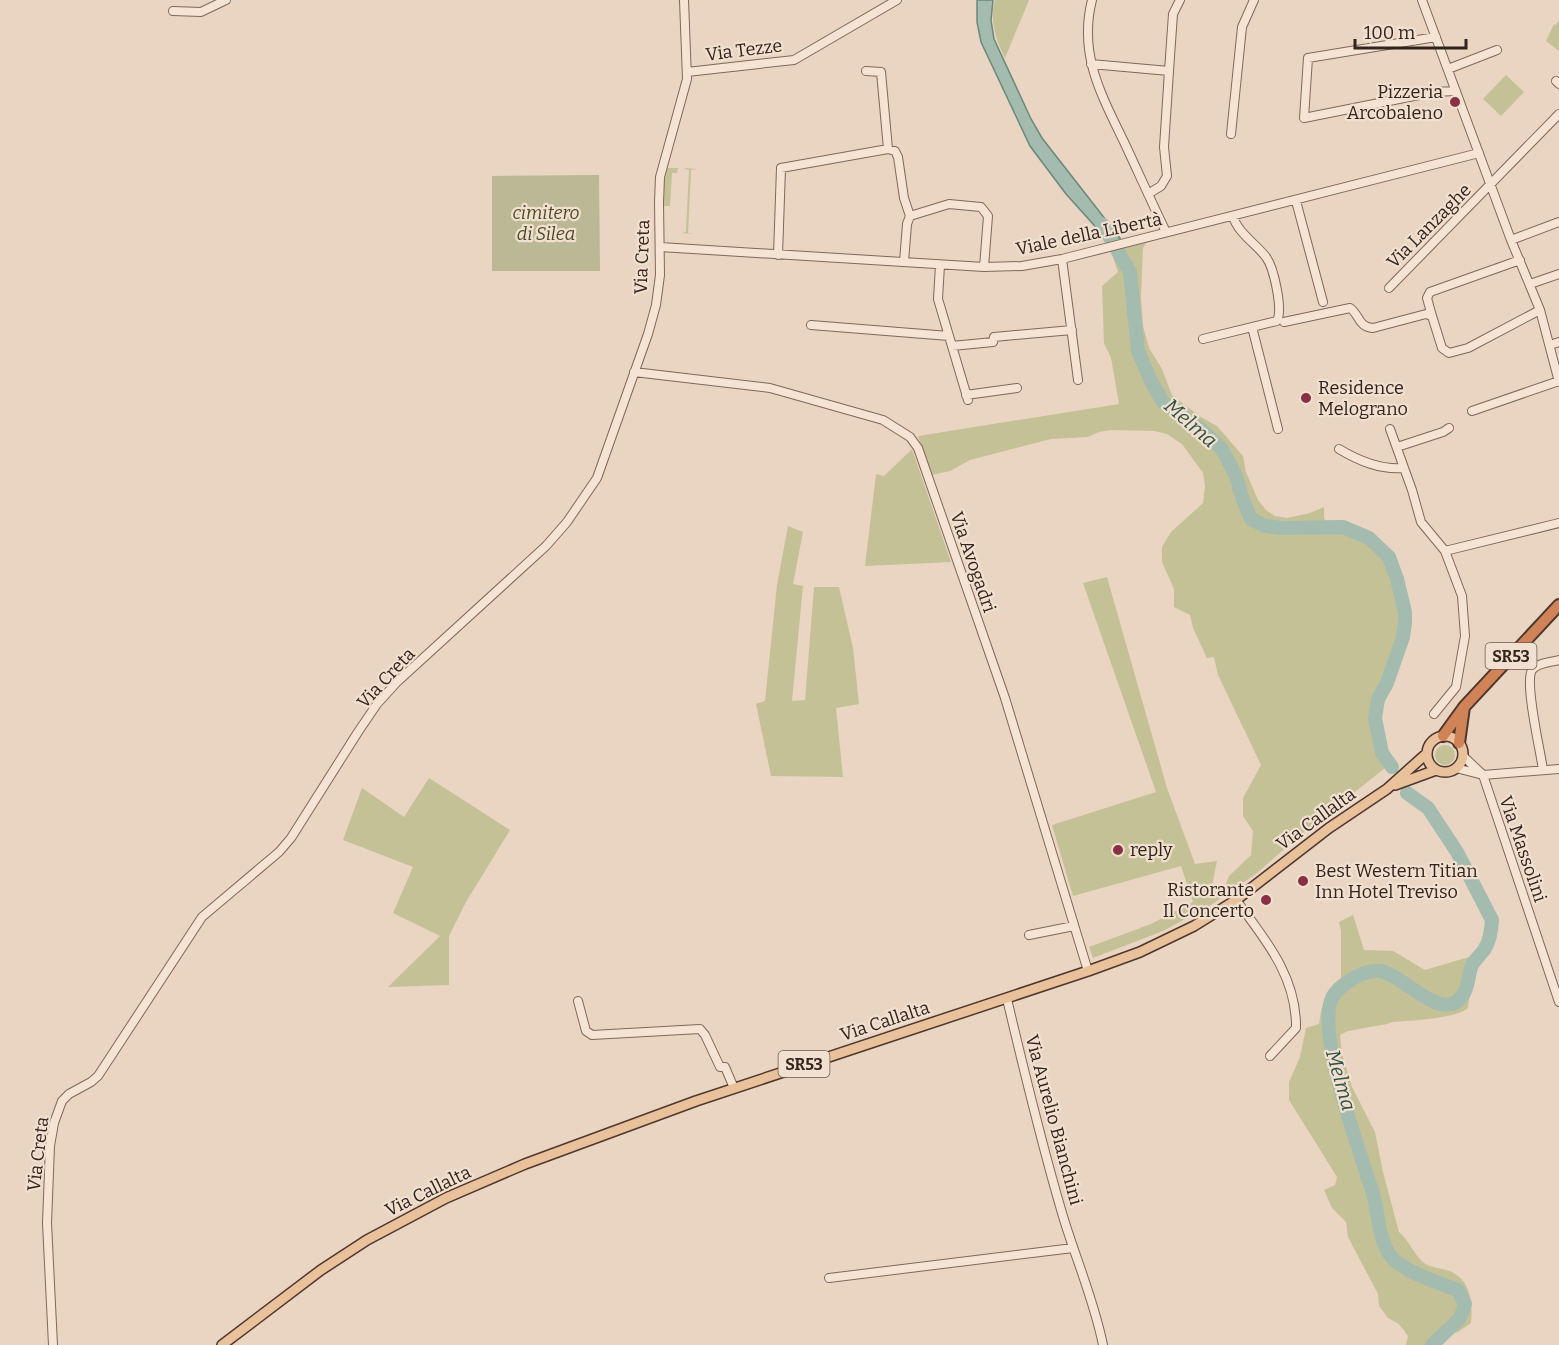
<svg xmlns="http://www.w3.org/2000/svg" width="1559" height="1345" font-family="Bitter,serif">
<style>
.green{fill:#c5c196}
.cemetery{fill:#bbb895}
.water{fill:#a3bcaf;stroke:#6b887b;stroke-width:1.5}
.lines{fill:none;stroke-linecap:round;stroke-linejoin:round}
.river{stroke:#a3bcaf;stroke-width:14}
.minor-casing{stroke:#80675a;stroke-width:10}
.major-casing{stroke:#4e372e;stroke-width:12}
.highway-casing{stroke:#4e372e;stroke-width:14}
.minor{stroke:#f5e4d3;stroke-width:8}
.major{stroke:#e9c19b;stroke-width:9}
.highway{stroke:#d18358;stroke-width:10}
.poi-dot{fill:#893043;stroke:#f1e0cf;stroke-width:2}
.labels{text-anchor:middle;dominant-baseline:central;stroke-width:4.5;stroke-linejoin:round;paint-order:stroke}
.shield{fill:#f1e0cf;stroke:#6b5c52;stroke-width:1.5}
.shield-label{font-size:16px;font-weight:bold;fill:#31231d}
.street-label{font-size:18px;fill:#31231d;stroke:#f1e0cf}
.poi-label{font-size:18px;fill:#31231d;stroke:#f1e0cf;text-anchor:start}
.park-label{font-size:18px;font-style:italic;fill:#4a4c26;stroke:#f1e0cf}
.water-label{font-size:20px;font-style:italic;fill:#2e5047;stroke:#f1e0cf}
</style>
<rect width="100%" height="100%" fill="#e9d5c1"/>
<path class="green" d="M995,0H1029L1005,58C996,40 989,20 995,0Z
M1559,20V51L1546,41L1554,24L1556,25Z
M1506,75L1524,92L1501,116L1483,99Z
M667,168H678L677,173H672L670,206H663V190Z
M684,168L697,169L691,170L688,233L693,234L681,233L686,232L689,170Z
M1146,243L1143,248L1141,296L1143,326L1149,348L1162,369L1172,395L1201,417L1217,426L1243,456L1246,472L1258,500L1266,510L1275,516L1287,518L1310,513L1324,507V518L1328,524C1374,528 1390,545 1402,587C1406,601 1410,618 1407,633C1394,683 1364,701 1387,755L1391,753L1390,764L1291,843L1257,873L1208,907L1163,931L1093,958L1089,947L1151,924L1193,902L1181,866L1073,896L1052,825L1156,792L1083,583L1107,577L1167,788L1195,864L1217,861L1211,891L1225,887L1229,876L1251,855L1253,831L1243,816V798L1261,765L1218,675L1214,657L1207,658L1193,628L1190,615L1174,607V589L1162,562V547L1171,532L1203,503L1205,486L1203,473L1182,444L1167,434L1154,431L1111,430L1099,432L1088,437L1051,439L970,460L950,471L932,475L918,436L1119,404L1111,358L1104,343L1102,286L1118,272L1111,251Z
M912,449L951,562L865,566L876,474L884,476Z
M788,526L803,532L793,584L803,586L792,701L805,700L814,587H839L853,648L859,704L836,708L843,777L771,776L756,704L765,701L777,585Z
M1435 755a10 10 0 1 1 20 0a10 10 0 1 1-20 0Z
M429,778L510,830L466,902L449,936V985L388,987L440,936L393,913L413,867L343,840L362,788L404,817Z
M1353,915L1364,950L1393,951L1425,970L1486,952L1473,971L1468,1008C1458,1018 1409,1021 1392,1022L1387,1024L1348,1031L1340,1035L1342,1054L1352,1087L1375,1132L1383,1172L1399,1232C1409,1240 1413,1253 1423,1262C1431,1269 1440,1267 1449,1271C1471,1279 1473,1303 1471,1323L1458,1332L1450,1334L1442,1345H1406L1408,1336L1399,1324L1388,1318L1379,1306L1378,1294L1348,1237L1346,1222L1332,1208L1324,1190L1335,1185L1337,1177L1289,1100V1082L1300,1057L1306,1028L1319,1024C1322,1006 1324,989 1341,978V931L1339,922Z"/>
<path class="cemetery" d="M599,175L600,271H492V176Z"/>
<path class="water" d="M977,0H993L991,20L994,39L1031,119L1042,138L1120,238L1106,241L1102,234L1066,194L1030,146L981,42L977,22Z"/>
<g class="lines">
<path class="river" d="M1102,224L1130,272L1138,351L1151,381L1163,402L1202,430L1222,449L1236,476L1243,500L1251,519L1265,526L1282,528L1343,527L1369,538L1389,557L1397,579L1405,612V623L1403,637L1387,683L1378,699L1375,718L1382,753L1392,767
M1407,793L1428,808L1457,852L1492,920C1491,931 1490,941 1484,950C1480,955 1475,960 1472,965C1468,974 1469,986 1463,995C1443,1026 1402,973 1380,971C1363,970 1347,981 1336,992C1309,1021 1363,1158 1373,1194C1379,1215 1378,1237 1390,1255C1399,1270 1441,1284 1458,1290L1465,1304L1460,1318L1432,1345"/>
<g class="minor-casing">
<path id="minor" d="M1092,0C1078,55 1102,96 1125,144C1139,174 1152,203 1166,232
M1422,0L1511,240L1540,310L1559,382
M173,11L201,12L226,0
M1436,37L1308,58L1304,118L1434,92L1456,91
M1091,64L1169,71
M1448,69L1497,50
M866,71L881,72L888,149
M687,72L794,60L897,0
M1556,81L1559,84
M1231,134L1242,27L1254,0
M1148,194L1161,186L1167,176L1164,147L1169,71L1173,14L1180,0
M1296,201L1323,302
M910,216L949,204L981,207L988,216L984,267
M1511,240L1559,222
M660,247L984,267L1022,266L1062,259L1479,153
M778,255L781,168L888,149L895,151L898,157L904,198L910,216L907,224L904,262
M1062,259L1078,380
M940,265L938,299L968,400
M1530,284L1559,274
M1389,288L1559,114
M1432,316L1427,298L1430,292L1520,260
M1284,322L1350,308C1360,315 1358,327 1373,328L1426,314L1432,316L1442,348L1449,353L1468,348L1540,310
M811,325L949,336
M1252,327L1278,429
M1203,339L1277,321C1283,309 1274,268 1266,257C1256,244 1237,232 1233,216
M1550,345L1559,342
M952,346L993,342L994,337L1072,330
M634,372L770,388L883,420L910,437L918,448L1005,698L1088,971
M966,395L1017,388
M1472,411L1559,381
M1390,429L1412,490L1421,522L1445,551L1462,596L1465,636L1456,687L1434,714
M1397,447L1443,432L1449,428
M1339,449C1359,461 1380,470 1404,468
M1445,551L1559,523
M1463,756L1482,774
M1456,768L1483,775L1559,769
M1543,770C1541,753 1524,683 1532,670C1537,663 1552,662 1559,660
M1483,775L1559,1002
M1236,900C1265,939 1297,977 1296,1028L1270,1056
M1029,935L1074,926
M1007,999C1024,1071 1041,1142 1062,1213C1075,1257 1094,1300 1103,1345
M578,1001L586,1031L592,1035L700,1029L705,1035L720,1067H725L734,1088
M829,1278L1073,1248
M53,1345L47,1223L50,1146L54,1123L62,1101L69,1094L91,1082L98,1076L202,917L279,852L291,838L358,732L377,704L397,682L546,546L567,522L597,478L648,334L656,305L660,275L659,202L660,177L687,79L684,0"/>
</g>
<g class="major-casing">
<path id="major" d="M1427 754a18 18 0 1 1 36 0a18 18 0 1 1-36 0Z
M1395,785L1436,770
M222,1345L321,1270L367,1240L446,1198L525,1164L696,1101L1088,971L1140,952L1194,926L1236,900L1329,828L1387,789L1426,754"/>
</g>
<g class="highway-casing">
<path id="highway" d="M1443,736L1464,707L1559,605
M1459,743L1464,707"/>
</g>
<use href="#minor" class="minor"/>
<use href="#major" class="major"/>
<use href="#highway" class="highway"/>
</g>
<g class="poi-dot">
<circle cx="1455" cy="102" r="6"/>
<circle cx="1306" cy="398" r="6"/>
<circle cx="1118" cy="850" r="6"/>
<circle cx="1303" cy="881" r="6"/>
<circle cx="1266" cy="900" r="6"/>
</g>
<g class="labels">
<g class="shield">
<rect x="1485.5" y="643" width="51" height="26" rx="4.5"/>
<rect x="778.5" y="1051" width="51" height="26" rx="4.5"/>
</g>
<g class="shield-label">
<text x="1511" y="656">SR53</text>
<text x="804" y="1064">SR53</text>
</g>
<g class="street-label">
<text transform="translate(744 50) rotate(-7)">Via Tezze</text>
<text transform="translate(1429 226) rotate(-45)">Via Lanzaghe</text>
<text transform="translate(1089 234) rotate(-12)">Viale della Libertà</text>
<text transform="translate(642 257) rotate(-88)">Via Creta</text>
<text transform="translate(973 562) rotate(71)">Via Avogadri</text>
<text transform="translate(386 678) rotate(-47)">Via Creta</text>
<text transform="translate(1316 819) rotate(-36)">Via Callalta</text>
<text transform="translate(1523 849) rotate(71)">Via Massolini</text>
<text transform="translate(885 1021) rotate(-18)">Via Callalta</text>
<text transform="translate(1054 1120) rotate(75)">Via Aurelio Bianchini</text>
<text transform="translate(38 1154) rotate(-83)">Via Creta</text>
<text transform="translate(428 1191) rotate(-26)">Via Callalta</text>
</g>
<g class="poi-label">
<text x="1443" y="92" text-anchor="end">Pizzeria<tspan x="1443" dy="21">Arcobaleno</tspan></text>
<text x="1318" y="388">Residence<tspan x="1318" dy="21">Melograno</tspan></text>
<text x="1130" y="850">reply</text>
<text x="1315" y="871">Best Western Titian<tspan x="1315" dy="21">Inn Hotel Treviso</tspan></text>
<text x="1254" y="890" text-anchor="end">Ristorante<tspan x="1254" dy="21">Il Concerto</tspan></text>
</g>
<g class="park-label">
<text x="546" y="213">cimitero<tspan x="546" dy="21">di Silea</tspan></text>
</g>
<g class="water-label">
<text transform="translate(1191 423) rotate(41)">Melma</text>
<text transform="translate(1341 1080) rotate(74)">Melma</text>
</g>
</g>
<path d="M1355 39v9h111v-9" fill="none" stroke="#31231d" stroke-width="3"/>
<text x="1364" y="39" font-size="18" fill="#31231d" stroke="#f1e0cf" stroke-width="4.5" paint-order="stroke">100 m</text>
</svg>
